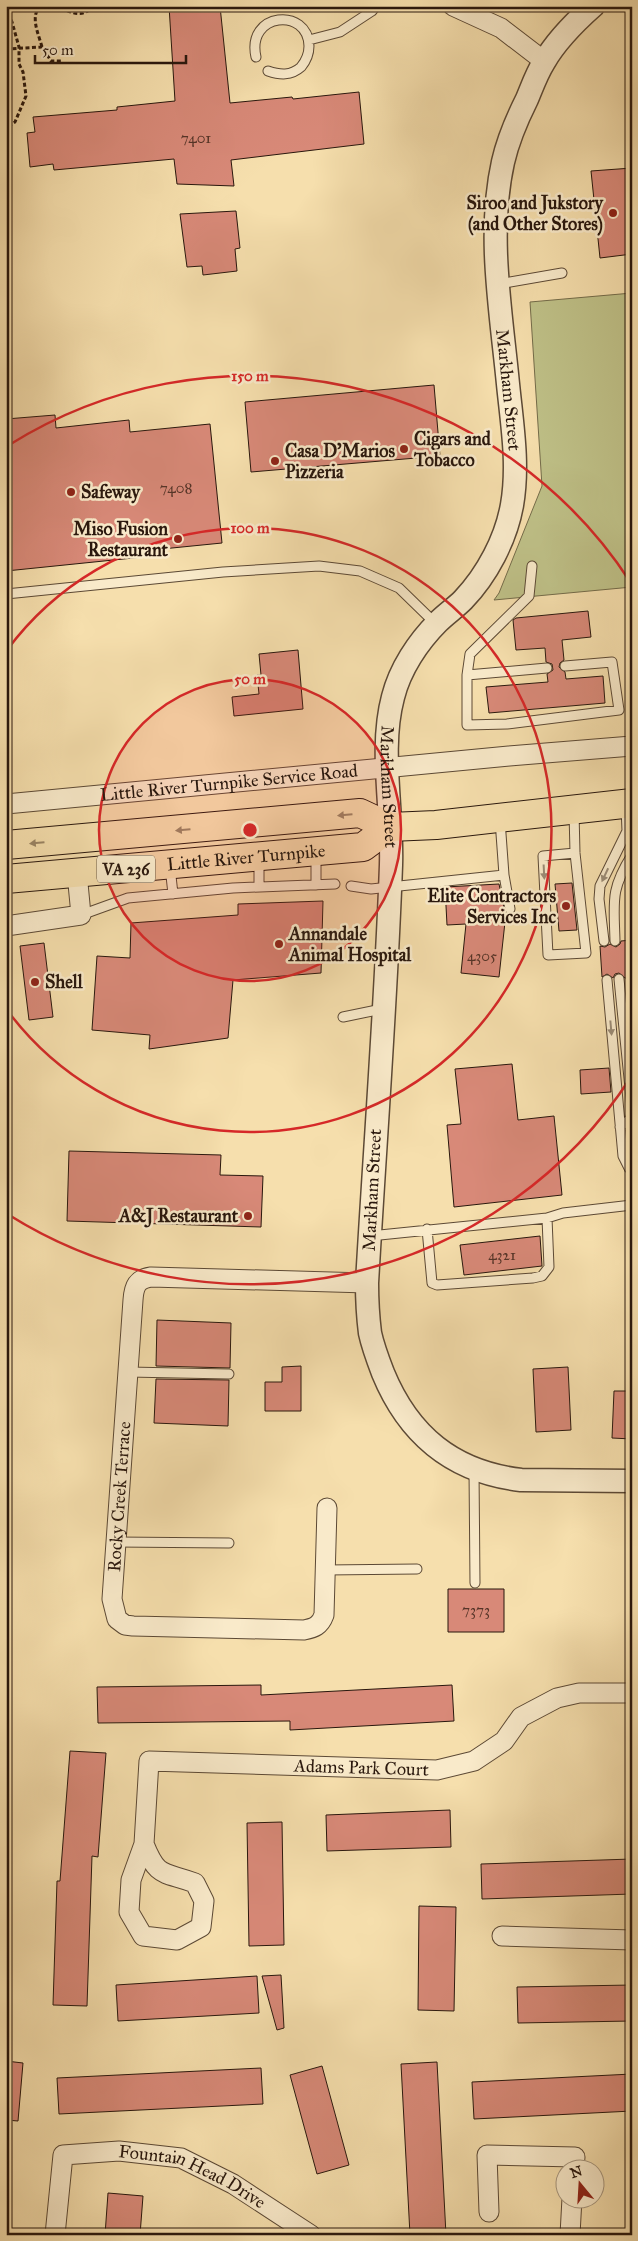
<svg xmlns="http://www.w3.org/2000/svg" width="638" height="2241" font-family="'IM FELL Great Primer',serif">
<style>
.green{fill:#bfc188;stroke:#746c4a}
.building{fill:#d88978;stroke:#29170d}
.lines{fill:none;stroke-linecap:round;stroke-linejoin:round}
.service-casing{stroke:#5c4935;stroke-width:11}
.minor-casing{stroke:#5c4935;stroke-width:21}
.tertiary-casing{stroke:#5c4935;stroke-width:25}
.primary-casing{stroke:#29170d;stroke-width:30}
.path{stroke:#29170d;stroke-width:3;stroke-dasharray:4 2.5;stroke-linecap:butt}
.service{stroke:#f9eaca;stroke-width:9}
.minor{stroke:#f9eaca;stroke-width:19}
.tertiary{stroke:#f9eaca;stroke-width:22}
.primary{stroke:#f6dfad;stroke-width:28}
.oneway{fill:#9a8565}
.oneway2{fill:#9b8b75}
.ring{fill:none;stroke:#d62828;stroke-width:2.5}
.poi-dot{fill:#8f2418;stroke:#f9eaca;stroke-width:2}
.labels{text-anchor:middle;dominant-baseline:central;stroke-width:5;stroke-linejoin:round;paint-order:stroke}
.number-label{font-size:15px;fill:#553428}
.shield{fill:#f9eaca;stroke:#675646;stroke-width:1}
.shield-label{font-size:16px;font-weight:bold;fill:#29170d}
.poi-label{font-size:18px;font-weight:bold;fill:#29170d;stroke:#f9eaca;text-anchor:start}
.street-label{font-size:18px;fill:#29170d;stroke:#f9eaca}
.centre{fill:#d62828;stroke:#f9eaca;stroke-width:2.5}
.ring-label{font-size:15px;text-anchor:middle;font-weight:bold;fill:#d62828;stroke:#f9eaca;stroke-width:5;stroke-linejoin:round;paint-order:stroke}
</style>
<rect width="100%" height="100%" fill="#f6dfad"/>
<filter id="stains"><feTurbulence type="fractalNoise" baseFrequency=".004" numOctaves="4"/><feColorMatrix values="0 0 0 0 .2 0 0 0 0 .09 0 0 0 0 .02 0 0 0 .5 -.17"/></filter>
<radialGradient id="worn" r=".72"><stop offset=".6" stop-color="#630" stop-opacity="0"/><stop offset="1" stop-color="#630" stop-opacity=".3"/></radialGradient>
<path class="green" d="M632,293V587L494,600L499,593L542,486L530,302Z"/>
<path class="building" d="M169,6H220L230,103L292,97L293,99L359,92L364,144L231,160L234,186L177,184L174,159L54,170L53,164L30,167L27,133L35,132L33,117L117,110V107L175,101Z
M632,168V254L600,258L591,171Z
M236,211L240,248L235,249L237,271L203,275L202,266L187,267L180,214Z
M434,385L440,456L251,472L245,402Z
M55,415L56,428L129,420L130,432L210,424L222,543L142,551L143,557L6,571V419Z
M588,611L591,637L562,640L564,660L560,663L559,667L565,672L566,679L603,676L605,703L489,713L486,687L548,682L547,674L553,670L552,664L546,662L545,648L516,650L513,620L516,618Z
M298,650L303,709L234,716L232,697L259,694L257,675H261L259,654Z
M572,883L577,930L559,931L555,884Z
M499,884L507,922H505L499,977L461,973L466,924L447,925L445,887Z
M323,901L321,973L233,980L228,1038L149,1049L150,1035L92,1030L97,956L130,958L131,923L238,915V904Z
M632,940V978H625L619,973L615,974L613,978L607,974L602,977L600,946L605,947L610,944L616,947L620,944L621,941Z
M44,943L53,1017L29,1020L20,946Z
M512,1064L518,1120L554,1116L562,1195L454,1207L447,1125L461,1124L455,1069Z
M609,1068L611,1092L581,1094L580,1070Z
M69,1151L221,1155L220,1175L263,1176L261,1227L67,1221Z
M540,1236L542,1266L464,1275L460,1245Z
M157,1320L231,1323L230,1368L156,1366Z
M301,1366V1411H265V1382H282V1367Z
M568,1367L571,1430L536,1432L533,1369Z
M156,1379L229,1380L228,1426L154,1423Z
M614,1391H632V1439L612,1438Z
M448,1589H504V1632H448Z
M261,1685V1695L452,1685L454,1721L290,1730V1721L98,1723L97,1687Z
M70,1751L106,1753L98,1857L92,1856L87,2006L53,2005L57,1881H60Z
M450,1810L451,1847L327,1851L326,1815Z
M282,1822L284,1945L249,1946L247,1823Z
M632,1859V1894L482,1899L481,1864Z
M419,1906L456,1907L454,2011L418,2010Z
M281,1975L284,2028L277,2030L262,1976Z
M257,1976L259,2013L118,2021L116,1985Z
M632,1985V2021L518,2023L517,1987Z
M6,2061L23,2063L18,2121L6,2120Z
M437,2062L446,2235H410L401,2064Z
M322,2066L349,2165L317,2174L290,2075Z
M261,2068L263,2104L59,2114L57,2078Z
M632,2074V2111L474,2119L472,2082Z
M108,2193L143,2196L140,2235H105Z"/>
<g class="lines">
<g class="service-casing">
<path id="service" d="M309,40L340,32L372,11L376,6
M256,57C246,12 308,7 309,46C309,54 306,61 301,67C291,76 280,75 268,71
M499,284L562,273
M6,594L223,572L319,566L360,571L399,588L436,624
M547,668L467,675V725L507,724L619,710L612,662L565,666
M467,675L470,654L529,596L532,566
M626,807L627,831L632,839
M574,812L575,853L586,953L548,955L543,856L575,853
M316,853V885
M170,867L173,894
M504,875L510,909
M351,886L371,889L504,875L500,820
M259,887V859
M81,915L128,898L233,888L335,884
M604,941L599,899L600,886L627,831
M615,941C614,901 610,890 632,855
M619,979L632,1108
M607,980L623,1156L629,1168L632,1167
M343,1017L382,1009
M620,1127L630,1119L632,1114
M427,1229L432,1283L437,1285L533,1278L542,1276L549,1267L547,1218
M370,1236L547,1218L563,1213L632,1205
M128,1372L229,1374
M474,1470L475,1583
M116,1542L229,1543
M326,1570L417,1569"/>
</g>
<g class="minor-casing">
<g id="minor">
<path d="M453,6L501,28L544,61"/>
<path id="s1" d="M6,804L509,756L632,746"/>
<path d="M6,926L81,915L77,873"/>
<path id="s2" d="M327,1508L324,1615C320,1626 314,1628 304,1630L133,1626L125,1625L117,1619L112,1599L133,1300C134,1286 137,1279 151,1277L367,1283"/>
<path id="s3" d="M144,1844C158,1879 163,1871 195,1883L204,1901L201,1927L177,1940L143,1936L129,1912L131,1880L144,1844L149,1761L437,1770L474,1761L504,1741L521,1717L557,1698L579,1693H632"/>
<path d="M502,1936L632,1940"/>
<path d="M489,2212L487,2155L575,2157L574,2168"/>
<path id="s4" d="M55,2235L63,2155L119,2151L181,2158L233,2184L311,2235"/>
<path d="M570,2235L572,2198"/>
</g>
</g>
<g class="tertiary-casing">
<g id="tertiary">
<path id="s5" d="M593,6C575,22 556,41 544,62C537,73 532,87 527,99C517,119 508,140 503,162C487,234 501,311 508,384C512,424 519,465 512,505C506,539 487,575 463,600C455,608 446,614 438,622C418,642 400,669 393,697C379,749 393,810 391,865C386,1004 375,1144 367,1283C367,1300 368,1317 370,1333C373,1347 378,1360 383,1373C409,1436 453,1472 521,1480L632,1481"/>
</g>
</g>
<g class="primary-casing">
<g id="primary">
<path d="M6,845L360,813L390,827L436,825L632,803"/>
<path id="s6" d="M6,879L363,847L390,827"/>
</g>
</g>
<path class="path" d="M41,6C29,15 39,35 42,47
M55,6C69,11 82,20 93,6
M6,8L12,22L19,47V64L23,72L26,96L15,122L6,128
M6,49L42,47L51,61H63"/>
<use href="#service" class="service"/>
<use href="#minor" class="minor"/>
<use href="#tertiary" class="tertiary"/>
<use href="#primary" class="primary"/>
</g>
<defs><path id="oneway-solid" d="M-6-.8H1V-3.2L6.5 0L1 3.2V.8H-6Z" transform="scale(1.25)"/></defs>
<g class="oneway">
<use href="#oneway-solid" transform="translate(345 815) rotate(175)"/>
<use href="#oneway-solid" transform="translate(183 830) rotate(175)"/>
<use href="#oneway-solid" transform="translate(37 843) rotate(175)"/>
</g>
<g class="oneway2">
<use href="#oneway-solid" transform="translate(544 872) rotate(87)"/>
<use href="#oneway-solid" transform="translate(605 875) rotate(115)"/>
<use href="#oneway-solid" transform="translate(611 1028) rotate(85)"/>
</g>
<circle cx="250" cy="830" r="151" fill="#d62828" fill-opacity=".12"/>
<g class="ring">
<circle cx="250" cy="830" r="151"/>
<path d="M7 650A302 302 0 1 1 7 1010"/>
<path d="M631 1077A454 454 0 0 1 9 1215M9 445A454 454 0 0 1 631 583"/>
</g>
<g class="poi-dot">
<circle cx="613" cy="213" r="5"/>
<circle cx="404" cy="449" r="5"/>
<circle cx="275" cy="461" r="5"/>
<circle cx="71" cy="492" r="5"/>
<circle cx="178" cy="539" r="5"/>
<circle cx="566" cy="906" r="5"/>
<circle cx="279" cy="944" r="5"/>
<circle cx="35" cy="982" r="5"/>
<circle cx="248" cy="1216" r="5"/>
</g>
<g class="labels">
<g class="number-label">
<text x="196" y="138">7401</text>
<text x="176" y="488">7408</text>
<text x="482" y="956">4305</text>
<text x="502" y="1255">4321</text>
<text x="476" y="1610">7373</text>
</g>
<rect class="shield" x="97" y="855.5" width="58" height="27" rx="4"/>
<g class="shield-label">
<text x="126" y="869">VA 236</text>
</g>
<g class="poi-label">
<text x="603" y="203" text-anchor="end">Siroo and Jukstory<tspan x="603" dy="21">(and Other Stores)</tspan></text>
<text x="414" y="439">Cigars and<tspan x="414" dy="21">Tobacco</tspan></text>
<text x="285" y="451">Casa D'Marios<tspan x="285" dy="21">Pizzeria</tspan></text>
<text x="81" y="492">Safeway</text>
<text x="168" y="529" text-anchor="end">Miso Fusion<tspan x="168" dy="21">Restaurant</tspan></text>
<text x="556" y="896" text-anchor="end">Elite Contractors<tspan x="556" dy="21">Services Inc</tspan></text>
<text x="289" y="934">Annandale<tspan x="289" dy="21">Animal Hospital</tspan></text>
<text x="45" y="982">Shell</text>
<text x="238" y="1216" text-anchor="end">A&amp;J Restaurant</text>
</g>
<g class="street-label">
<text stroke="none"><textPath href="#s5" startOffset="412">Markham Street</textPath></text>
<text stroke="none"><textPath href="#s1" startOffset="224">Little River Turnpike Service Road</textPath></text>
<text stroke="none"><textPath href="#s5" startOffset="848">Markham Street</textPath></text>
<text stroke="none"><textPath href="#s6" startOffset="241">Little River Turnpike</textPath></text>
<text transform="translate(372 1190) rotate(-87)">Markham Street</text>
<text stroke="none"><textPath href="#s2" startOffset="446">Rocky Creek Terrace</textPath></text>
<text stroke="none"><textPath href="#s3" startOffset="570">Adams Park Court</textPath></text>
<text stroke="none"><textPath href="#s4" startOffset="215">Fountain Head Drive</textPath></text>
</g>
</g>
<circle cx="250" cy="830" r="8" class="centre"/>
<g class="ring-label">
<text x="250" y="381">150 m</text>
<text x="250" y="533">100 m</text>
<text x="250" y="684">50 m</text>
</g>
<rect width="638" height="2241" fill="none" stroke="#f6dfad" stroke-width="25"/>
<rect x="8" y="8" width="623" height="2226" fill="none" stroke="#29170d" stroke-width="2.5"/>
<rect x="12" y="12" width="613" height="2216" fill="none" stroke="#29170d"/>
<g transform="translate(580 2184) rotate(342)"><circle r="24" fill="#f9eaca" stroke="#a6967e"/>
<path d="M0-4L9 19L0 12L-9 19Z" fill="#8f2418"/>
<text y="-8" font-size="14" font-weight="bold" text-anchor="middle" fill="#29170d">N</text>
</g>
<path d="M35 55v8h151v-8" fill="none" stroke="#29170d" stroke-width="2.5"/>
<text x="42" y="55" font-size="15" fill="#29170d" stroke="#f9eaca" stroke-width="4" paint-order="stroke">50 m</text>
<rect width="100%" height="100%" filter="url(#stains)"/>
<rect width="100%" height="100%" fill="url(#worn)"/>
</svg>
